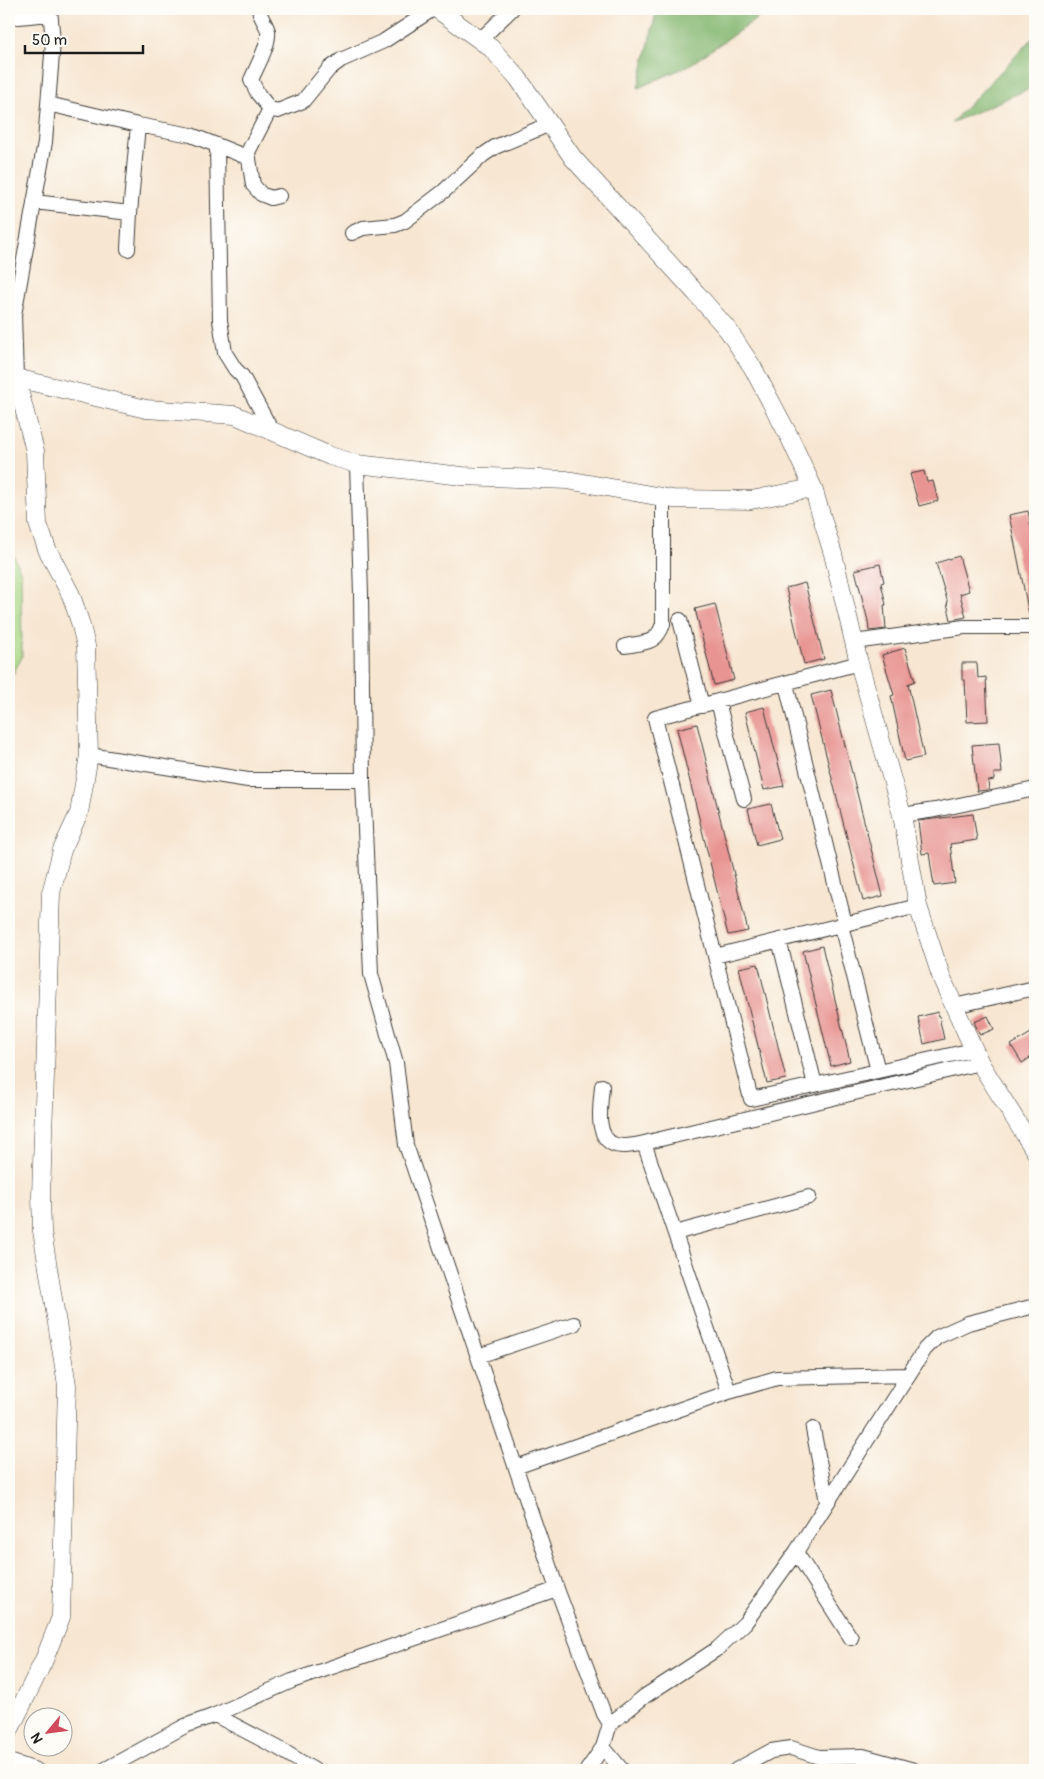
<svg xmlns="http://www.w3.org/2000/svg" width="1044" height="1779" font-family="Pangolin,sans-serif">
<style>
.green{fill:#a8d785;stroke:#627a50}
.forest{fill:#86b872;stroke:#516a47}
.building{fill:#e89492}
.lines{fill:none;stroke-linecap:round;stroke-linejoin:round}
.minor-casing{stroke:#3d3a37;stroke-width:16}
.tertiary-casing{stroke:#3d3a37;stroke-width:19}
.minor{stroke:#fff;stroke-width:14}
.tertiary{stroke:#fff;stroke-width:18}
</style>
<rect width="100%" height="100%" fill="#fdfcf7"/>
<filter id="ink" filterUnits="userSpaceOnUse"><feTurbulence type="fractalNoise" baseFrequency=".02" numOctaves="2"/><feDisplacementMap in="SourceGraphic" scale="10" xChannelSelector="R" yChannelSelector="G"/><feConvolveMatrix kernelMatrix="1 2 1 2 8 2 1 2 1" color-interpolation-filters="sRGB"/></filter>
<filter id="wash" filterUnits="userSpaceOnUse"><feTurbulence type="fractalNoise" baseFrequency=".0096" numOctaves="4" result="noise"/><feDisplacementMap in="SourceGraphic" scale="20" xChannelSelector="R" yChannelSelector="G"/><feGaussianBlur stdDeviation="1.12" result="paint"/><feColorMatrix in="noise" values="0 0 0 0 0 0 0 0 0 0 0 0 0 0 0 0 0 1.4 0 .05"/><feComposite in="paint" operator="in"/></filter>
<g filter="url(#wash)">
<rect width="100%" height="100%" fill="#f7e6d1"/>
<path class="green" d="M9,545L21,573L22,657L9,681Z"/>
<path class="forest" d="M657,9H771L688,66L638,88Z
M1035,36V86L951,123Z"/>
<g id="blocks">
<path class="building" d="M924,471L927,482L933,481L938,501L919,506L910,474Z
M1028,511L1035,547V614H1029L1009,515Z
M959,556L969,591L960,594L966,617L951,620L947,603H948L936,563Z
M880,564L884,582L881,583L886,605H884L886,629L869,631L868,621L855,570Z
M805,583L824,659L804,664L786,588Z
M715,604L734,680L714,685L695,609Z
M905,648L915,681L908,684L924,757L905,761L891,696L894,695L882,655Z
M962,663H977L978,678L986,677L988,721L967,722L965,680H962Z
M831,690L883,896L863,901L811,695Z
M764,707L784,786L764,790L745,712Z
M697,724L748,931L728,935L677,729Z
M999,743L1002,773H994V780L988,781L989,790L977,791L972,745Z
M771,804L780,839L757,845L748,809Z
M973,814L977,840L950,844L955,883L934,886L929,853L922,854L918,821Z
M822,946L850,1061L831,1066L803,951Z
M758,964L786,1079L767,1083L739,968Z
M938,1012L944,1039L924,1044L918,1017Z
M988,1016L994,1029L980,1035L974,1022Z
M1031,1033L1035,1041V1055L1022,1063L1011,1045Z"/>
</g>
</g>
<g filter="url(#ink)">
<use href="#blocks" fill-opacity="0" stroke="#3d3a37" stroke-width="1"/>
<g class="lines">
<g class="minor-casing">
<path id="minor" d="M259,9C260,18 266,23 268,31C270,44 256,68 251,80L258,94L270,109
M9,16L19,17L50,14
M480,40L512,9
M138,125L191,135L249,158
M217,146L220,320L225,353L235,369L242,376L272,431
M279,196L271,198L261,194L253,185L248,152L270,109L278,111L303,101L329,69L341,60L384,41L433,9
M34,202L130,213L138,125L48,104
M352,233L363,228L395,225L405,221L444,191L483,155L495,147L550,124
M128,249L130,213
M16,378L14,315L45,142L53,42L50,9
M357,464L361,594L363,780L371,974L396,1063L406,1145L557,1589L604,1714L610,1724
M680,620L702,706
M854,642L964,627H1035
M625,646C644,642 656,645 663,624V497
M859,663L655,718L751,1099L973,1050
M786,684L845,924
M718,702L744,799
M89,755L248,780H363
M902,815L935,810L1035,789
M841,925L878,1071
M779,940L815,1085
M715,956L918,906
M954,1006L1035,988
M602,1086C601,1103 594,1135 613,1144C622,1148 636,1145 644,1143
M675,1233L809,1197
M478,1356L574,1324
M729,1392L644,1143L980,1063
M813,1429L827,1502
M516,1467L729,1392L777,1378L908,1375
M796,1552L851,1638
M215,1715L280,1749L314,1770
M603,1747L622,1770
M9,1761L36,1770
M104,1770L185,1726L215,1715L292,1681L557,1589
M587,1770L603,1747L610,1724L645,1696L717,1649L745,1623L796,1552L925,1349L937,1337L968,1323L1035,1306
M736,1770L771,1751L791,1748L819,1757L863,1756L914,1770"/>
</g>
<g class="tertiary-casing">
<path id="tertiary" d="M437,9L491,48L518,78L573,158L696,293L728,330L753,368L789,436L813,488L833,554L859,663L902,815L918,906L942,979L980,1063L1035,1151
M9,379L16,378L146,409L235,415L330,456L357,464L462,476L567,480L673,499L751,500L813,488
M9,1731L44,1660L61,1617L67,1385L42,1231L41,1196L51,893L62,850L79,813L89,755L86,646L80,622L71,595L47,549L38,524L35,451L16,378"/>
</g>
<use href="#minor" class="minor"/>
<use href="#tertiary" class="tertiary"/>
</g>
</g>
<rect width="1044" height="1779" fill="none" stroke="#fdfcf7" stroke-width="30"/>
<g transform="translate(48 1732) rotate(241)"><circle r="24" fill="#fdfcf7" stroke="#a3a29f"/>
<path d="M0-4L9 19L0 12L-9 19Z" fill="#d1495b"/>
<text y="-8" font-size="14" font-weight="bold" text-anchor="middle" fill="#1c1c1c">N</text>
</g>
<path d="M25 45v8h118v-8" fill="none" stroke="#1c1c1c" stroke-width="2.5"/>
<text x="32" y="45" font-size="15" fill="#1c1c1c" stroke="#fdfcf7" stroke-width="4" paint-order="stroke">50 m</text>
</svg>
